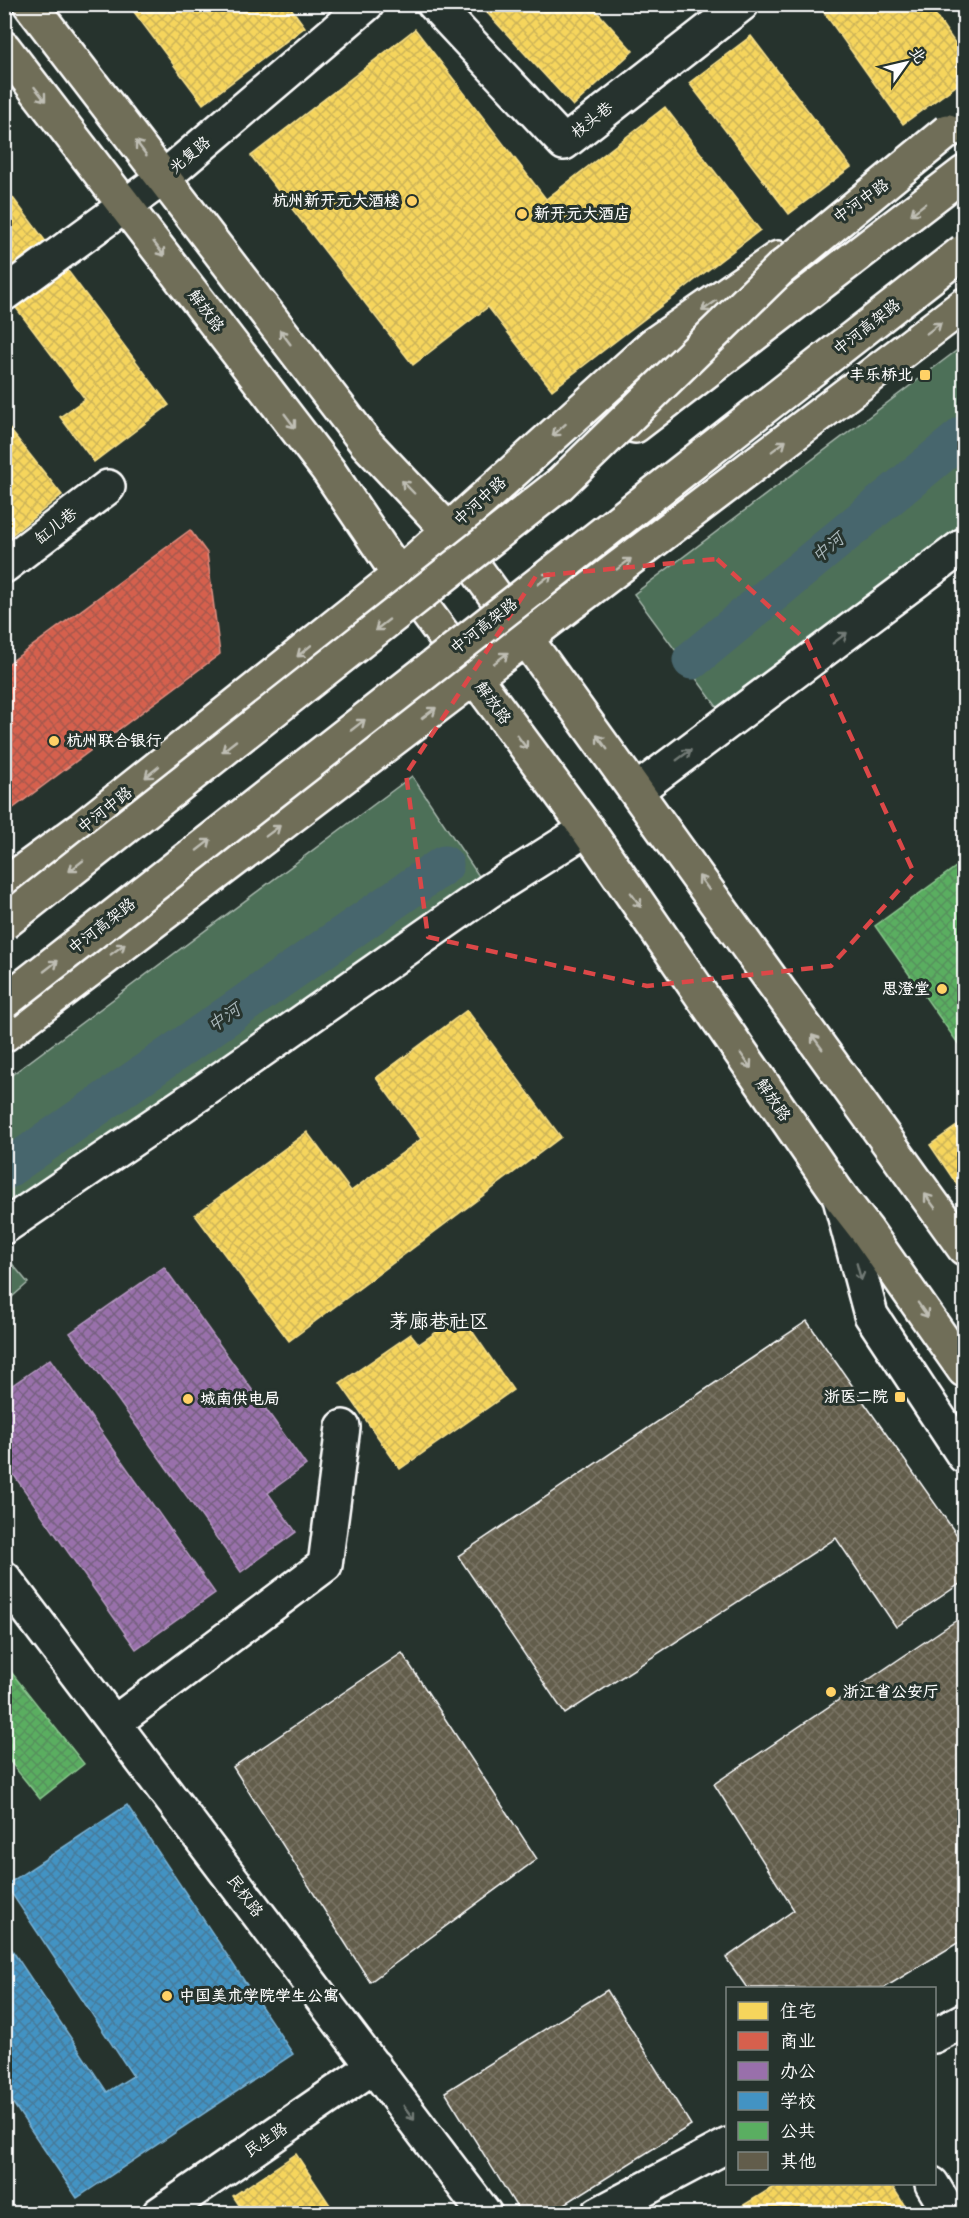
<svg xmlns="http://www.w3.org/2000/svg" width="969" height="2218" font-family="'Comic Neue','LXGW WenKai TC',sans-serif">
<style>
.green{fill:#4e6f59;stroke:#a6b7ac;stroke-width:1.5}
.homes{fill:url(#homes-cross-hatch);stroke:#f9e28d;stroke-width:1.5}
.shops{fill:url(#shops-cross-hatch);stroke:#e29082;stroke-width:1.5}
.offices{fill:url(#offices-cross-hatch);stroke:#b89bc4;stroke-width:1.5}
.schools{fill:url(#schools-cross-hatch);stroke:#7bb3d5;stroke-width:1.5}
.public{fill:url(#public-cross-hatch);stroke:#8cc690;stroke-width:1.5}
.lines{fill:none;stroke-linecap:round;stroke-linejoin:round}
.canal{stroke:#47666d;stroke-width:39}
.building{fill:url(#building-cross-hatch);stroke:#fff;stroke-width:1.5}
.minor-casing{stroke:#fff;stroke-width:38}
.major-casing{stroke:#fff;stroke-width:38}
.highway-casing{stroke:#fff;stroke-width:38}
.minor{stroke:#26332d;stroke-width:33}
.major{stroke:#706e59;stroke-width:33}
.highway{stroke:#706e59;stroke-width:33}
.highway-bridge-casing{stroke:#fff;stroke-width:38;stroke-linecap:butt}
.highway-bridge{stroke:#706e59;stroke-width:33}
.oneway{stroke:#bfbeb4}
.oneway2{stroke:#727a76}
.marked{fill:none;stroke:#dc4848;stroke-width:4.5;stroke-dasharray:12 8;stroke-linejoin:round}
.poi-dot{fill:#ffd166;stroke:#26332d;stroke-width:2}
.labels{text-anchor:middle;dominant-baseline:central;stroke-width:6;stroke-linejoin:round;paint-order:stroke}
.street-label{font-size:16px;fill:#fff;stroke:#26332d}
.poi-label{font-size:16px;font-weight:bold;fill:#fff;stroke:#26332d;text-anchor:start}
.water-label{font-size:18px;font-style:italic;fill:#acbabd;stroke:#26332d}
.quarter-label{font-size:20px;fill:#fff;stroke:#26332d}
</style>
<defs>
<pattern id="homes-cross-hatch" width="8" height="8" patternUnits="userSpaceOnUse" patternTransform="scale(1.5)"><rect width="8" height="8" fill="#f6d55c"/><path d="M0 0l8 8M0 8l8-8" fill="none" stroke="#ccb358"/></pattern>
<pattern id="shops-cross-hatch" width="8" height="8" patternUnits="userSpaceOnUse" patternTransform="scale(1.5)"><rect width="8" height="8" fill="#d6604d"/><path d="M0 0l8 8M0 8l8-8" fill="none" stroke="#a6594d"/></pattern>
<pattern id="offices-cross-hatch" width="8" height="8" patternUnits="userSpaceOnUse" patternTransform="scale(1.5)"><rect width="8" height="8" fill="#9970ab"/><path d="M0 0l8 8M0 8l8-8" fill="none" stroke="#766080"/></pattern>
<pattern id="schools-cross-hatch" width="8" height="8" patternUnits="userSpaceOnUse" patternTransform="scale(1.5)"><rect width="8" height="8" fill="#4393c3"/><path d="M0 0l8 8M0 8l8-8" fill="none" stroke="#467a99"/></pattern>
<pattern id="public-cross-hatch" width="8" height="8" patternUnits="userSpaceOnUse" patternTransform="scale(1.5)"><rect width="8" height="8" fill="#5aae61"/><path d="M0 0l8 8M0 8l8-8" fill="none" stroke="#56915b"/></pattern>
<pattern id="building-cross-hatch" width="8" height="8" patternUnits="userSpaceOnUse" patternTransform="scale(1.5)"><rect width="8" height="8" fill="#625d4b"/><path d="M0 0l8 8M0 8l8-8" fill="none" stroke="#7a7566"/></pattern>
</defs>
<rect width="100%" height="100%" fill="#26332d"/>
<filter id="ink" filterUnits="userSpaceOnUse"><feTurbulence type="fractalNoise" baseFrequency=".0167" numOctaves="2"/><feDisplacementMap in="SourceGraphic" scale="12" xChannelSelector="R" yChannelSelector="G"/><feConvolveMatrix kernelMatrix="1 2 1 2 8 2 1 2 1" color-interpolation-filters="sRGB"/></filter>
<g filter="url(#ink)">
<path class="green" d="M964,345V543L728,722L634,594Z
M412,776L489,891L5,1227V1080Z
M4,1254L28,1283L5,1303H4Z"/>
<path class="homes" d="M128,4H288L305,27L203,104Z
M479,4H590L633,51L573,106Z
M818,4H928L964,56V80L903,124Z
M415,29L546,199L665,107L760,230L552,390L488,307L413,365L251,156Z
M751,36L851,167L789,214L689,83Z
M4,186L169,405L94,462L60,417L85,399L4,292Z
M4,422L62,495L4,541Z
M467,1010L561,1137L289,1341L195,1215L307,1132L351,1191L421,1139L376,1078Z
M964,1121V1195L930,1145Z
M461,1315L513,1390L400,1469L340,1383L411,1334L419,1344Z
M296,2154L336,2214H245L233,2196Z
M778,2184H891L910,2214H729Z"/>
<path class="shops" d="M190,530L207,553L220,654L4,815V667Z"/>
<path class="offices" d="M164,1267L306,1465L268,1493L296,1532L241,1572L70,1333Z
M50,1359L215,1593L136,1649L4,1461V1391Z"/>
<path class="schools" d="M127,1805L293,2054L77,2198L4,2090V1938L107,2092L133,2076L6,1885Z"/>
<path class="public" d="M964,861V1052L875,926Z
M4,1663L84,1764L40,1799L4,1754Z"/>
<g class="lines">
<path class="canal" d="M692,660L964,435
M4,1171L444,865"/>
</g>
<path class="building" d="M807,1321L964,1545V1581L896,1627L836,1538L565,1714L458,1556Z
M960,1618L964,1625V1939L884,1988H747L726,1958L794,1910L714,1784Z
M402,1653L537,1859L370,1982L233,1767Z
M607,1990L691,2125L549,2214H521L445,2092Z"/>
<g class="lines">
<g class="minor-casing">
<path id="minor" d="M434,4L564,143L742,4
M4,294L163,178L367,4
M4,566L108,487
M637,790L964,545
M839,1195L871,1315L964,1456
M4,1227L208,1088L489,891L587,829
M4,1578L485,2214
M114,1723L325,1565L343,1427
M934,2036L964,2020
M932,2184L950,2214
M159,2214L374,2066
M598,2214L728,2145"/>
</g>
<g class="major-casing">
<path id="major" d="M30,4L366,443L448,530L964,1248
M4,48L328,470L399,575L587,829L839,1195L867,1231L964,1370
M4,885L82,828L399,575L654,344L778,258
M4,1035L964,305"/>
</g>
<g class="highway-casing">
<path id="highway" d="M635,426L964,173"/>
</g>
<use href="#minor" class="minor"/>
<use href="#major" class="major"/>
<use href="#highway" class="highway"/>
<g class="highway-bridge-casing">
<path id="highway-bridge" d="M4,923L560,484L780,269L948,131
M4,1002L964,251"/>
</g>
<use href="#highway-bridge" class="highway-bridge"/>
</g>
<defs><path id="oneway-shaft" d="M-6 0H5M1.5-3L5.5 0L1.5 3" fill="none" stroke-width="1.6" stroke-linecap="round" stroke-linejoin="round" transform="scale(1.5)"/></defs>
<g class="oneway">
<use href="#oneway-shaft" transform="translate(40 94) rotate(52)"/>
<use href="#oneway-shaft" transform="translate(141 148) rotate(-127)"/>
<use href="#oneway-shaft" transform="translate(918 209) rotate(142)"/>
<use href="#oneway-shaft" transform="translate(159 249) rotate(53)"/>
<use href="#oneway-shaft" transform="translate(709 306) rotate(145)"/>
<use href="#oneway-shaft" transform="translate(934 328) rotate(-37)"/>
<use href="#oneway-shaft" transform="translate(285 337) rotate(-127)"/>
<use href="#oneway-shaft" transform="translate(290 421) rotate(53)"/>
<use href="#oneway-shaft" transform="translate(559 430) rotate(138)"/>
<use href="#oneway-shaft" transform="translate(779 446) rotate(-37)"/>
<use href="#oneway-shaft" transform="translate(408 487) rotate(-134)"/>
<use href="#oneway-shaft" transform="translate(624 564) rotate(-37)"/>
<use href="#oneway-shaft" transform="translate(545 579) rotate(-38)"/>
<use href="#oneway-shaft" transform="translate(382 625) rotate(142)"/>
<use href="#oneway-shaft" transform="translate(304 651) rotate(141)"/>
<use href="#oneway-shaft" transform="translate(501 658) rotate(-37)"/>
<use href="#oneway-shaft" transform="translate(429 713) rotate(-37)"/>
<use href="#oneway-shaft" transform="translate(358 725) rotate(-38)"/>
<use href="#oneway-shaft" transform="translate(522 742) rotate(54)"/>
<use href="#oneway-shaft" transform="translate(602 742) rotate(-126)"/>
<use href="#oneway-shaft" transform="translate(229 746) rotate(142)"/>
<use href="#oneway-shaft" transform="translate(152 772) rotate(141)"/>
<use href="#oneway-shaft" transform="translate(273 831) rotate(-37)"/>
<use href="#oneway-shaft" transform="translate(204 845) rotate(-38)"/>
<use href="#oneway-shaft" transform="translate(76 866) rotate(142)"/>
<use href="#oneway-shaft" transform="translate(704 883) rotate(-126)"/>
<use href="#oneway-shaft" transform="translate(636 900) rotate(55)"/>
<use href="#oneway-shaft" transform="translate(118 949) rotate(-37)"/>
<use href="#oneway-shaft" transform="translate(51 966) rotate(-38)"/>
<use href="#oneway-shaft" transform="translate(817 1042) rotate(-126)"/>
<use href="#oneway-shaft" transform="translate(746 1061) rotate(55)"/>
<use href="#oneway-shaft" transform="translate(930 1201) rotate(-126)"/>
<use href="#oneway-shaft" transform="translate(923 1310) rotate(55)"/>
</g>
<g class="oneway2">
<use href="#oneway-shaft" transform="translate(840 638) rotate(-37)"/>
<use href="#oneway-shaft" transform="translate(684 755) rotate(-36)"/>
<use href="#oneway-shaft" transform="translate(859 1272) rotate(75)"/>
<use href="#oneway-shaft" transform="translate(409 2113) rotate(53)"/>
</g>
</g>
<path class="marked" d="M717,559L807,641L914,873L831,966L647,986L428,937L406,774L536,576Z"/>
<g class="poi-dot">
<circle cx="412" cy="201" r="6"/>
<circle cx="522" cy="214" r="6"/>
<rect x="919" y="369" width="12" height="12" rx="3"/>
<circle cx="54" cy="741" r="6"/>
<circle cx="942" cy="989" r="6"/>
<rect x="894" y="1391" width="12" height="12" rx="3"/>
<circle cx="188" cy="1399" r="6"/>
<circle cx="831" cy="1692" r="6"/>
<circle cx="167" cy="1996" r="6"/>
</g>
<g class="labels">
<g class="street-label">
<text transform="translate(592 120) rotate(-38)">枝头巷</text>
<text transform="translate(190 155) rotate(-40)">光复路</text>
<text transform="translate(861 201) rotate(-35)">中河中路</text>
<text transform="translate(206 311) rotate(53)">解放路</text>
<text transform="translate(867 327) rotate(-38)">中河高架路</text>
<text transform="translate(480 501) rotate(-42)">中河中路</text>
<text transform="translate(56 526) rotate(-38)">缸儿巷</text>
<text transform="translate(484 626) rotate(-38)">中河高架路</text>
<text transform="translate(493 703) rotate(54)">解放路</text>
<text transform="translate(105 810) rotate(-38)">中河中路</text>
<text transform="translate(102 926) rotate(-38)">中河高架路</text>
<text transform="translate(773 1100) rotate(55)">解放路</text>
<text transform="translate(245 1896) rotate(53)">民权路</text>
<text transform="translate(266 2140) rotate(-34)">民生路</text>
</g>
<g class="poi-label">
<text x="400" y="201" text-anchor="end">杭州新开元大酒楼</text>
<text x="534" y="214">新开元大酒店</text>
<text x="913" y="375" text-anchor="end">丰乐桥北</text>
<text x="66" y="741">杭州联合银行</text>
<text x="930" y="989" text-anchor="end">思澄堂</text>
<text x="888" y="1397" text-anchor="end">浙医二院</text>
<text x="200" y="1399">城南供电局</text>
<text x="843" y="1692">浙江省公安厅</text>
<text x="179" y="1996">中国美术学院学生公寓</text>
</g>
<g class="water-label">
<text transform="translate(828 548) rotate(-40)">中河</text>
<text transform="translate(224 1018) rotate(-35)">中河</text>
</g>
<g class="quarter-label">
<text x="439" y="1321">茅廊巷社区</text>
</g>
</g>
<rect width="969" height="2218" fill="none" stroke="#26332d" stroke-width="24"/>
<rect x="12" y="12" width="945" height="2194" fill="none" stroke="#fff" stroke-width="2" filter="url(#ink)"/>
<rect x="726" y="1987" width="210" height="198" fill="#26332d" stroke="#7d8581" stroke-width="1.5"/>
<rect x="738" y="2002" width="30" height="18" fill="#f6d55c" stroke="#7d8581" stroke-width="1.5"/>
<text x="780" y="2017" font-size="18" fill="#ffffff">住宅</text>
<rect x="738" y="2032" width="30" height="18" fill="#d6604d" stroke="#7d8581" stroke-width="1.5"/>
<text x="780" y="2047" font-size="18" fill="#ffffff">商业</text>
<rect x="738" y="2062" width="30" height="18" fill="#9970ab" stroke="#7d8581" stroke-width="1.5"/>
<text x="780" y="2077" font-size="18" fill="#ffffff">办公</text>
<rect x="738" y="2092" width="30" height="18" fill="#4393c3" stroke="#7d8581" stroke-width="1.5"/>
<text x="780" y="2107" font-size="18" fill="#ffffff">学校</text>
<rect x="738" y="2122" width="30" height="18" fill="#5aae61" stroke="#7d8581" stroke-width="1.5"/>
<text x="780" y="2137" font-size="18" fill="#ffffff">公共</text>
<rect x="738" y="2152" width="30" height="18" fill="#625d4b" stroke="#7d8581" stroke-width="1.5"/>
<text x="780" y="2167" font-size="18" fill="#ffffff">其他</text>
<g transform="translate(906 63) rotate(56)" stroke="#26332d" stroke-width="4.5" paint-order="stroke">
<path d="M0-4.5L10 22L0 15L-10 22Z" fill="#ffffff"/>
<text y="-9" font-size="16" font-weight="bold" text-anchor="middle" fill="#ffffff">北</text>
</g>
</svg>
